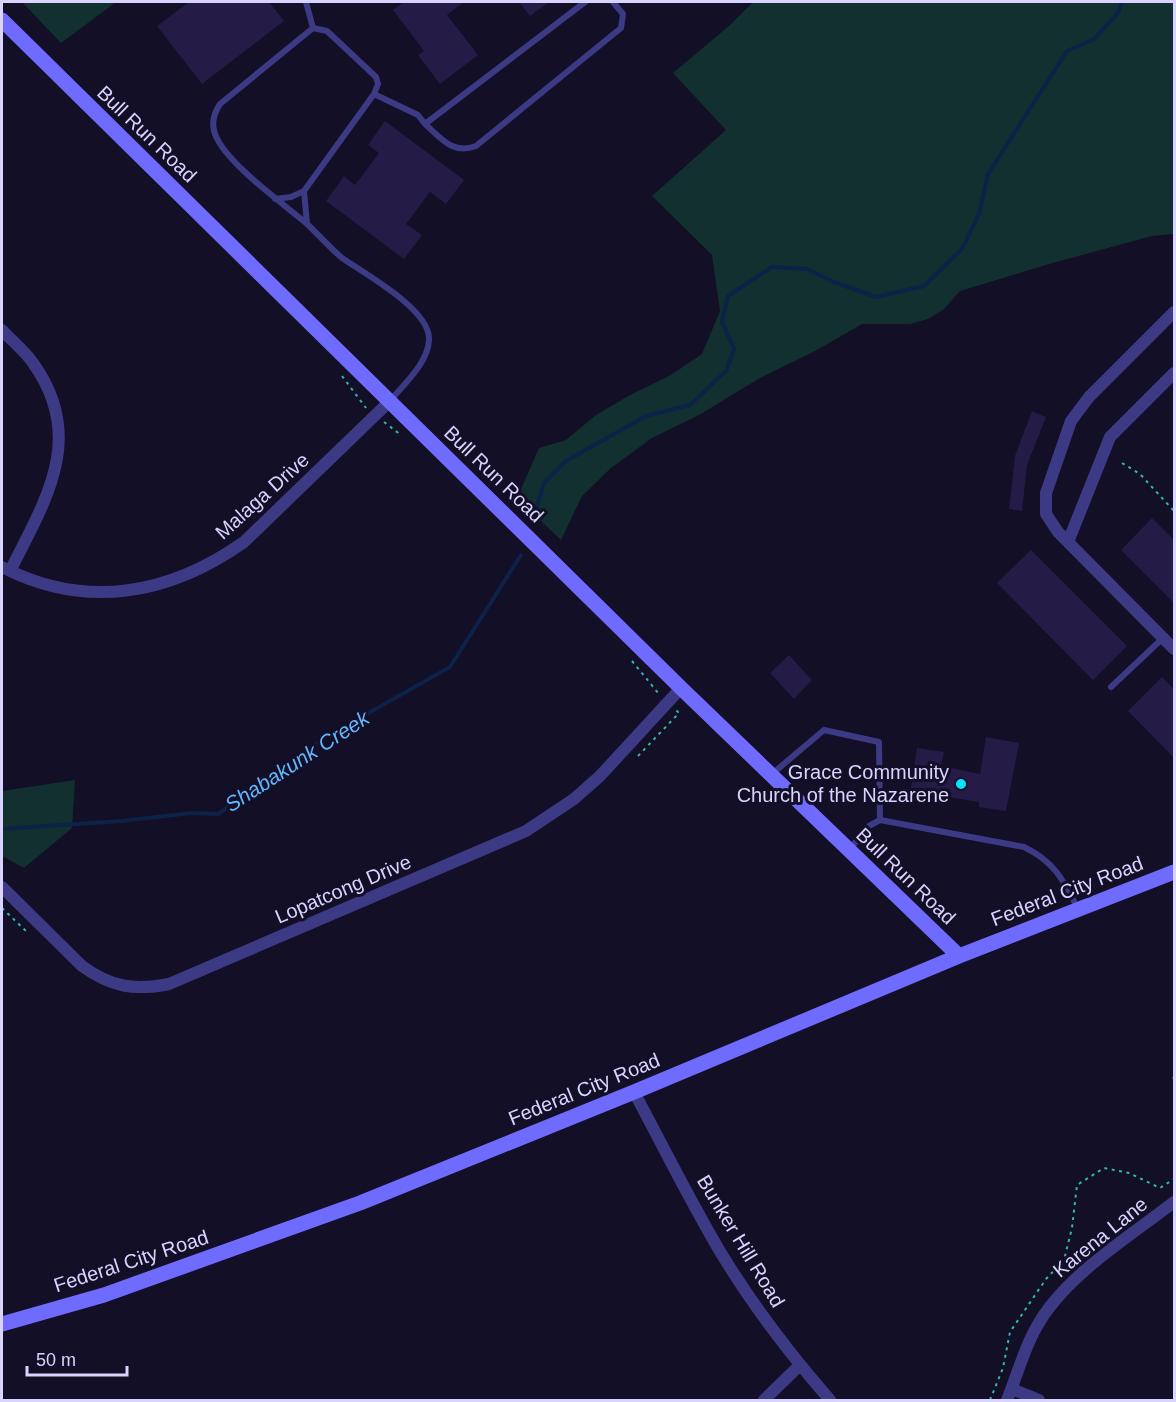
<svg xmlns="http://www.w3.org/2000/svg" width="1176" height="1402" font-family="Helvetica,sans-serif">
<style>
.green{fill:#12302f}
.lines{fill:none;stroke-linecap:round;stroke-linejoin:round}
.stream{stroke:#0c2248;stroke-width:4}
.building{fill:#241b47}
.path{stroke:#2fb8b0;stroke-width:2;stroke-dasharray:3 4.5;stroke-linecap:butt}
.lane{stroke:#3d3a85;stroke-width:6}
.street{stroke:#3d3a85;stroke-width:12}
.secondary{stroke:#6f6bff;stroke-width:15}
.poi-dot{fill:#00e5ff;stroke:#130f26;stroke-width:2}
.labels{text-anchor:middle;dominant-baseline:central;stroke-width:6;stroke-linejoin:round;paint-order:stroke}
.street-label{font-size:20px;fill:#d9d4ff;stroke:#130f26}
.poi-label{font-size:20px;fill:#d9d4ff;stroke:#130f26;text-anchor:end}
.water-label{font-size:21px;font-style:italic;fill:#62b6ff;stroke:#130f26}
</style>
<rect width="100%" height="100%" fill="#130f26"/>
<path class="green" d="M22,2H116L61,43Z
M753,2H1174V234L1152,236L1049,264L960,291L944,309L928,319L910,324H862L817,350L760,378L699,415L652,438L611,468L582,496L561,540L517,498L539,448L566,440L596,415L630,395L671,375L702,354L720,311L712,255L652,196L726,130L673,73L730,25Z
M75,780L72,828L24,868L2,856V791Z"/>
<g class="lines">
<path class="stream" d="M533,519L544,483L566,461L646,416L690,405L726,371L734,349L722,322L728,296L772,267L807,269L834,282L876,297L924,286L962,249L979,214L988,174L1067,51L1094,39L1118,13L1122,2
M2,829L122,821L191,813L218,814L326,737L450,667L521,555"/>
</g>
<path class="building" d="M189,2H269L284,21L202,84L157,26Z
M404,2H464L447,15L478,55L440,84L418,55L424,51L393,10Z
M519,2H549L530,16Z
M385,121L464,180L446,204L430,192L406,224L422,235L404,259L326,201L344,176L355,185L379,153L368,145Z
M1032,411L1046,417L1027,465L1022,511L1009,509L1015,456Z
M1152,518L1174,540V603L1121,550Z
M1031,550L1127,646L1093,680L997,583Z
M789,655L812,680L794,699L770,673Z
M1162,677L1174,689V758L1128,711Z
M986,737L1019,743L1006,811L979,807V802L936,795L935,800L910,795L917,748L944,752L941,766L980,774Z"/>
<g class="lines">
<path class="path" d="M342,376L366,408
M384,422L401,435
M1122,463L1140,474L1174,511
M632,661L659,694
M638,756L679,713L676,710
M2,908L28,933
M1174,1076L1173,1081L1174,1083
M990,1400L1003,1368L1010,1332L1046,1279L1064,1260L1072,1228L1077,1185L1104,1168L1129,1173L1160,1188L1174,1179"/>
<path class="lane" d="M306,2L313,28
M585,2L425,124C441,138 452,155 476,146L621,28L623,14L613,2
M374,94L418,115L425,124
M275,199L291,197L304,191
M307,224L304,191L374,94L378,84L376,77L327,31L313,28L220,104C214,113 211,123 215,134C225,162 282,203 306,223C318,234 329,247 342,258C365,274 431,310 429,340C428,363 404,384 390,401
M1111,687L1163,638
M772,774L824,730L879,742L880,820
M849,850L869,826L880,820L1024,847C1055,862 1063,880 1078,909"/>
<path class="street" d="M1174,312L1089,397L1071,421L1046,493V514L1058,532L1174,649
M2,330C12,341 25,351 33,363C87,438 45,501 10,571
M1068,542L1110,437L1174,373
M2,567C86,610 169,595 244,542L390,401
M2,887L82,966C111,987 134,991 169,984L526,831L574,799L600,776L681,688
M634,1092C663,1146 690,1201 721,1253C753,1306 790,1354 830,1400
M1012,1389L1039,1400
M764,1400L800,1365
M1007,1400C1017,1376 1023,1351 1036,1328C1063,1277 1129,1237 1174,1202"/>
<path class="secondary" d="M2,20L681,688L959,956
M2,1324L104,1295L360,1203L634,1092L959,956L1174,872"/>
</g>
<circle class="poi-dot" cx="961" cy="784" r="6"/>
<g class="labels">
<g class="street-label">
<text transform="translate(147 134) rotate(44)">Bull Run Road</text>
<text transform="translate(494 474) rotate(44)">Bull Run Road</text>
<text transform="translate(262 496) rotate(-42)">Malaga Drive</text>
<text transform="translate(906 876) rotate(44)">Bull Run Road</text>
<text transform="translate(343 889) rotate(-23)">Lopatcong Drive</text>
<text transform="translate(1067 891) rotate(-21)">Federal City Road</text>
<text transform="translate(584 1089) rotate(-22)">Federal City Road</text>
<text transform="translate(1100 1237) rotate(-39)">Karena Lane</text>
<text transform="translate(741 1241) rotate(59)">Bunker Hill Road</text>
<text transform="translate(131 1261) rotate(-18)">Federal City Road</text>
</g>
<g class="poi-label">
<text x="949" y="772">Grace Community<tspan x="949" dy="23">Church of the Nazarene</tspan></text>
</g>
<g class="water-label">
<text transform="translate(297 761) rotate(-33)">Shabakunk Creek</text>
</g>
</g>
<rect width="1176" height="1402" fill="none" stroke="#d9d4ff" stroke-width="6"/>
<path d="M27 1366v9h100v-9" fill="none" stroke="#d9d4ff" stroke-width="3"/>
<text x="36" y="1366" font-size="18" fill="#d9d4ff" stroke="#130f26" stroke-width="4.5" paint-order="stroke">50 m</text>
</svg>
